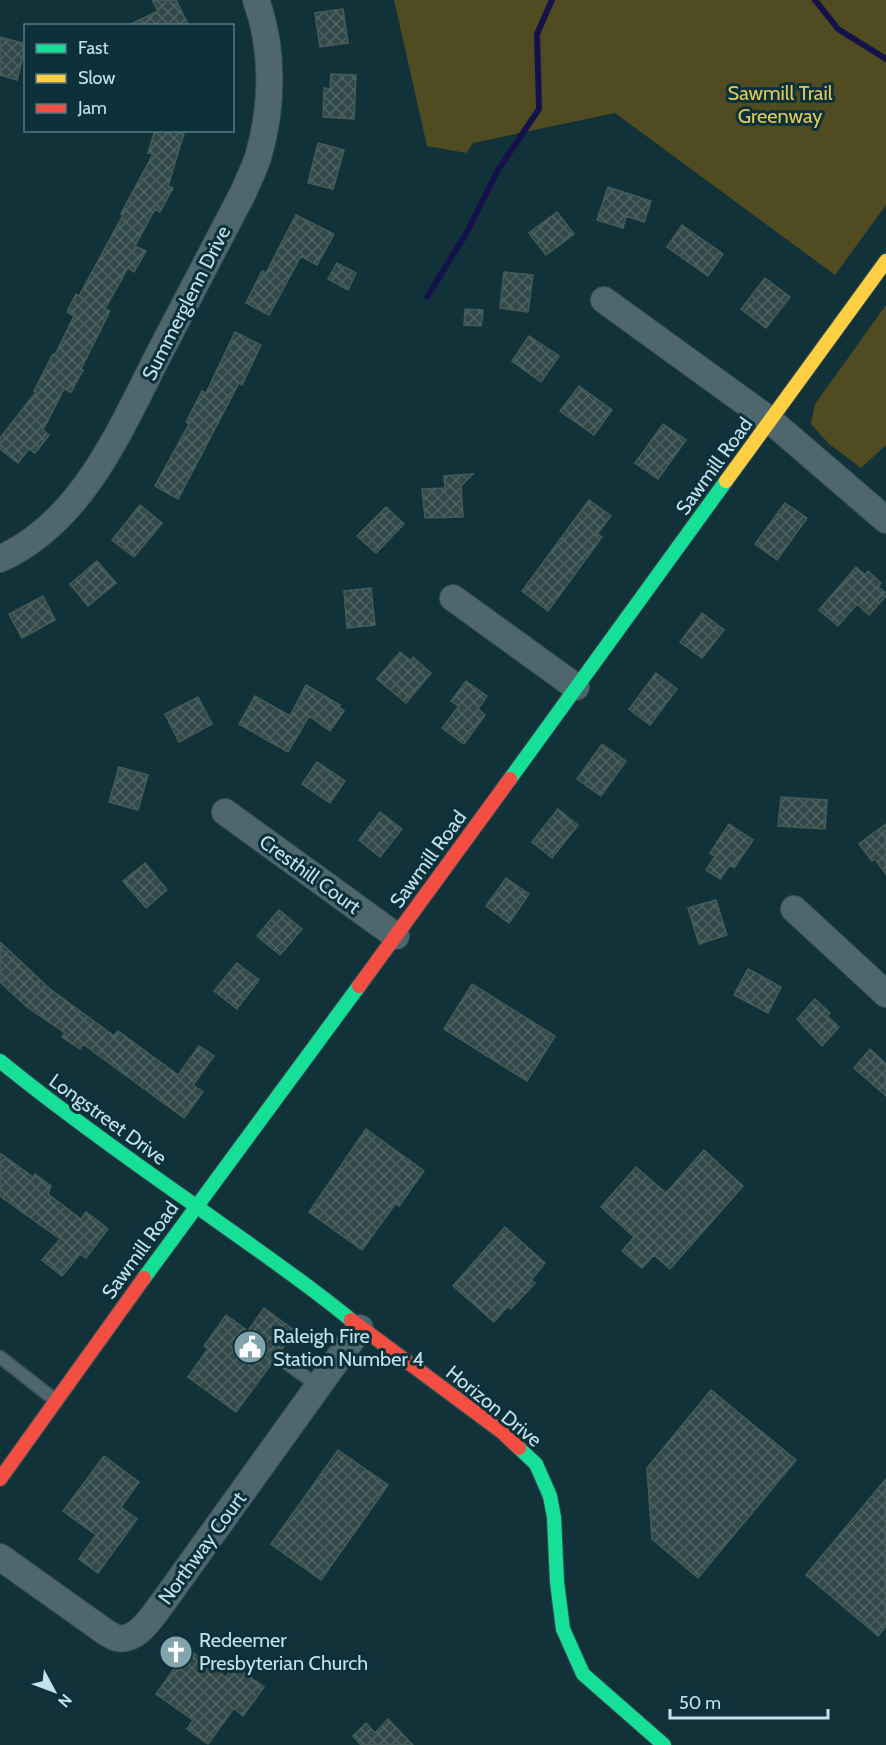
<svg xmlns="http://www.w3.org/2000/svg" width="886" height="1745" font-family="Cabin,sans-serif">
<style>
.park{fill:#504b20}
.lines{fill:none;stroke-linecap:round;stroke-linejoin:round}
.stream{stroke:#14124a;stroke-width:6}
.building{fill:url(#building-cross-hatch);stroke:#445c59;stroke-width:1.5}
.lane-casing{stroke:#374f55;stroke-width:15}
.street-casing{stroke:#374f55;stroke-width:28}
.fast-casing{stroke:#374f55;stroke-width:16}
.slow-casing{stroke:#374f55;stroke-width:16}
.jam-casing{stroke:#374f55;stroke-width:16}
.lane{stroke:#4e676d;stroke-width:12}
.street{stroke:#4e676d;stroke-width:26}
.fast{stroke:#16e098;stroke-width:14}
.slow{stroke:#ffcf43;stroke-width:14}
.jam{stroke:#f24e42;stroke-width:14}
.labels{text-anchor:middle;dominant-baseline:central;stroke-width:6;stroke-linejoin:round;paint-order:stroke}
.park-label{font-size:20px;fill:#e2c956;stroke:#0c313a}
.street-label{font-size:20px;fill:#c2e2ec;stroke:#0c313a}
.poi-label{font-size:20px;fill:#c2e2ec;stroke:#0c313a;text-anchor:start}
</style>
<defs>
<pattern id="building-cross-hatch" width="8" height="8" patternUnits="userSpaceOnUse" patternTransform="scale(1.5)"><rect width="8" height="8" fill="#324948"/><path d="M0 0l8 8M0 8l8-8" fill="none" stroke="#4e6363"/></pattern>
</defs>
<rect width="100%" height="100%" fill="#123239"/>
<path class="park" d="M394,0H886V205L835,275L615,113L473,143L466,153L427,146Z
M886,305V445L861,468L829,444L811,424L815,404Z"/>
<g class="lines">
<path class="stream" d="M815,0L838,29L886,59
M427,297L467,232L498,170L539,109L537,34L552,0"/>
</g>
<path class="building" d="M152,0H176L189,26H127L158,11Z
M343,9L348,43L320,47L315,13Z
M0,37L26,44L17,80L0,75Z
M331,74L356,75L354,119L323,117L324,88L330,89Z
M155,130H185L168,186L173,188L160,212L155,209L135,246L146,251L134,272L128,268L105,309L110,311L81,369L83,370L71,392L64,389L43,430L49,435L35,453L29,449L18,463L0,449V438L36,392L34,391L53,354L55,355L74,316L67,312L76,294L79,296L123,215L121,214L153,154L148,153Z
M318,143L344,150L333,189L308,183Z
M608,187L651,201L644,222L626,216L623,228L597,220Z
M557,212L574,234L546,255L529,233Z
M296,215L334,234L317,265L301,256L269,315L246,303L262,271L266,273Z
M682,225L723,254L708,276L667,247Z
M337,263L356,273L348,290L328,279Z
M504,272L533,275L528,312L500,308Z
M765,278L790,297L766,328L741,309Z
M465,309L483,310L481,326L464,325Z
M235,332L261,345L242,385L239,383L178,499L155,486L189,424L186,422L202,391L206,393Z
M529,336L559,356L541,382L512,361Z
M579,386L612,410L594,435L560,411Z
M663,424L686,440L658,479L635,463Z
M473,474L461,486L463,517L425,518L422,489L445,488L444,476Z
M589,500L611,516L597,534L602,537L548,611L522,591Z
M785,503L807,518L777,560L755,544Z
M140,505L162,523L134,557L112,540Z
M386,507L404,524L376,553L357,536Z
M97,561L116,583L88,606L70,584Z
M856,567L865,575L868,571L881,583L878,587L886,593V596L869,615L857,604L838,626L819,610Z
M371,588L375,625L347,628L344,591Z
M43,596L55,620L22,638L9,614Z
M702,613L724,630L702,658L680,642Z
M400,652L411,661L413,657L431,673L406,703L377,679Z
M656,673L677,689L650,725L629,709Z
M466,681L487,696L478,709L485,715L464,744L442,728L459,706L451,701Z
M306,685L340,705L339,707L344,711L330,731L309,716L288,752L239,724L255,696L290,716Z
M198,697L212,724L179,742L165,714Z
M602,744L626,761L601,796L577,779Z
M317,762L345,781L330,803L302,784Z
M119,767L148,775L138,810L109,802Z
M781,797L827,800L825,829L778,826Z
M558,809L578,825L552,858L532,842Z
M380,812L402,829L380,857L359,840Z
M729,824L753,840L734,868L730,865L720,879L706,870L715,856L710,853Z
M886,824V874L875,859L872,861L859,844Z
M145,863L167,890L146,908L123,881Z
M506,878L529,894L509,923L486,906Z
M716,900L727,935L699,944L688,908Z
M279,910L302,929L280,955L257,936Z
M0,942L50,989L114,1036L118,1031L178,1075L199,1046L214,1056L193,1085L203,1092L184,1118L83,1044L80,1049L62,1037L65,1033L27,1007L0,982Z
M237,963L259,980L237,1009L214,991Z
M748,969L781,987L768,1013L734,995Z
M472,984L555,1036L527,1081L444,1029Z
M815,999L830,1013L827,1016L839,1027L822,1046L797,1019Z
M870,1049L886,1064V1096L854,1068Z
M366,1129L424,1171L399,1206L396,1203L362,1250L309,1212Z
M704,1150L743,1186L670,1269L654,1255L642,1268L622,1251L634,1237L601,1207L636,1167L666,1193Z
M0,1153L33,1177L35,1174L51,1186L48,1194L81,1219L86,1212L108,1229L86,1258L80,1254L62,1276L42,1260L60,1239L0,1196Z
M505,1227L545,1263L531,1280L535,1283L511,1309L508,1306L494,1322L453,1286Z
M264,1308L295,1331L282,1349L274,1348L270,1352L269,1359L272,1363L236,1412L188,1377L208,1349L204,1346L226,1315L248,1331Z
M711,1390L796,1460L698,1578L652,1539L647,1468Z
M338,1450L388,1485L321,1580L271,1544Z
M104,1456L139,1482L121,1507L137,1519L98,1573L79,1559L96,1535L63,1511Z
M886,1479V1626L878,1636L806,1575Z
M188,1649L226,1677L234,1666L264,1687L243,1716L234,1708L208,1744L187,1729L193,1720L156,1694Z
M388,1719L413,1745H361L353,1736L366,1723L375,1733Z"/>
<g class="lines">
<g class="lane-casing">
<path id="lane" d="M277,1356L318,1386
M0,1357L55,1400"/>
</g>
<g class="street-casing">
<path id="street" d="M604,300L771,421L886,520
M0,559C84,521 121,427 161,350C189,297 216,244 244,191C248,180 255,168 258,157C273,107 274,49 256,0
M453,598L576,687
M225,812L396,936
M794,909L886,994
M0,1557L104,1631C107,1633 113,1637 117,1638C138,1642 153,1615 164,1601L360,1328"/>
</g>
<g class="fast-casing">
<path id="fast" d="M510,779L726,481
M0,1061C65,1114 134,1163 203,1211C253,1247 304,1281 351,1320
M144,1278L359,986
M519,1448L536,1464L550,1496L554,1517L557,1582L563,1629L583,1674L664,1745"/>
</g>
<g class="slow-casing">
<path id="slow" d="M726,481L886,261"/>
</g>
<g class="jam-casing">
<path id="jam" d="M359,986L510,779
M351,1320L502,1432L519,1448
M0,1479L144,1278"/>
</g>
<use href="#lane" class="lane"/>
<use href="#street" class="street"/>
<use href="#fast" class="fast"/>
<use href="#slow" class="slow"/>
<use href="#jam" class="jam"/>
</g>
<defs>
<g id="civic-disc" transform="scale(1.725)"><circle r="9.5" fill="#84a4ad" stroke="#0c313a"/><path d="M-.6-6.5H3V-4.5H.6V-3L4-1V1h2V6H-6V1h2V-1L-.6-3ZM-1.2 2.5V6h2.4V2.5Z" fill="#fff"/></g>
<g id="church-disc" transform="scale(1.725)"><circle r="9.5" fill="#84a4ad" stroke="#0c313a"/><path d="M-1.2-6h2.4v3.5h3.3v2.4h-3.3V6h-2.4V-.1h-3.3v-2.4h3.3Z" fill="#fff"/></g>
</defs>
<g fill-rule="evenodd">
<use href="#civic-disc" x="250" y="1347"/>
<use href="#church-disc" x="176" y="1652"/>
</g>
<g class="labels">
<g class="park-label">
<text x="780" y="93">Sawmill Trail<tspan x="780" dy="23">Greenway</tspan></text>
</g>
<g class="street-label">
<text transform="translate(186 303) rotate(-63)">Summerglenn Drive</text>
<text transform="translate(714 466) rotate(-54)">Sawmill Road</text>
<text transform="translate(428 859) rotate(-54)">Sawmill Road</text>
<text transform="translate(310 874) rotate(36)">Cresthill Court</text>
<text transform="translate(108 1119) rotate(36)">Longstreet Drive</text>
<text transform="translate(140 1250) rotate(-54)">Sawmill Road</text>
<text transform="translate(494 1406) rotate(39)">Horizon Drive</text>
<text transform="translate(202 1548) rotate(-54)">Northway Court</text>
</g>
<g class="poi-label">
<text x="273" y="1336">Raleigh Fire<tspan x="273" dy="23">Station Number 4</tspan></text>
<text x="199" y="1640">Redeemer<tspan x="199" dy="23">Presbyterian Church</tspan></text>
</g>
</g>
<rect x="24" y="24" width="210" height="108" fill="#0c313a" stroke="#557881" stroke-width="1.5"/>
<rect x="36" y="44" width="30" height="9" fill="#16e098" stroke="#557881" stroke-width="1.5"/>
<text x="78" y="54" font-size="18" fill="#c2e2ec">Fast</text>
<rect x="36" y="74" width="30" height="9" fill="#ffcf43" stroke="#557881" stroke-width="1.5"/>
<text x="78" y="84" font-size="18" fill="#c2e2ec">Slow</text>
<rect x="36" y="104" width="30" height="9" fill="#f24e42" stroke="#557881" stroke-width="1.5"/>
<text x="78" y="114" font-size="18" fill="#c2e2ec">Jam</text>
<g transform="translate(54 1691) rotate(131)" stroke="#0c313a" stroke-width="4.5" paint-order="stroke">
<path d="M0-4.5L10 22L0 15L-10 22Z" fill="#c2e2ec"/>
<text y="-9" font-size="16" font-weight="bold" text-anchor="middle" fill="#c2e2ec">N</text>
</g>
<path d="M670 1709v9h158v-9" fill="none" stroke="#c2e2ec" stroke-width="3"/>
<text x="679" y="1709" font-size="18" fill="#c2e2ec" stroke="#0c313a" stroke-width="4.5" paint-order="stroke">50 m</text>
</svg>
